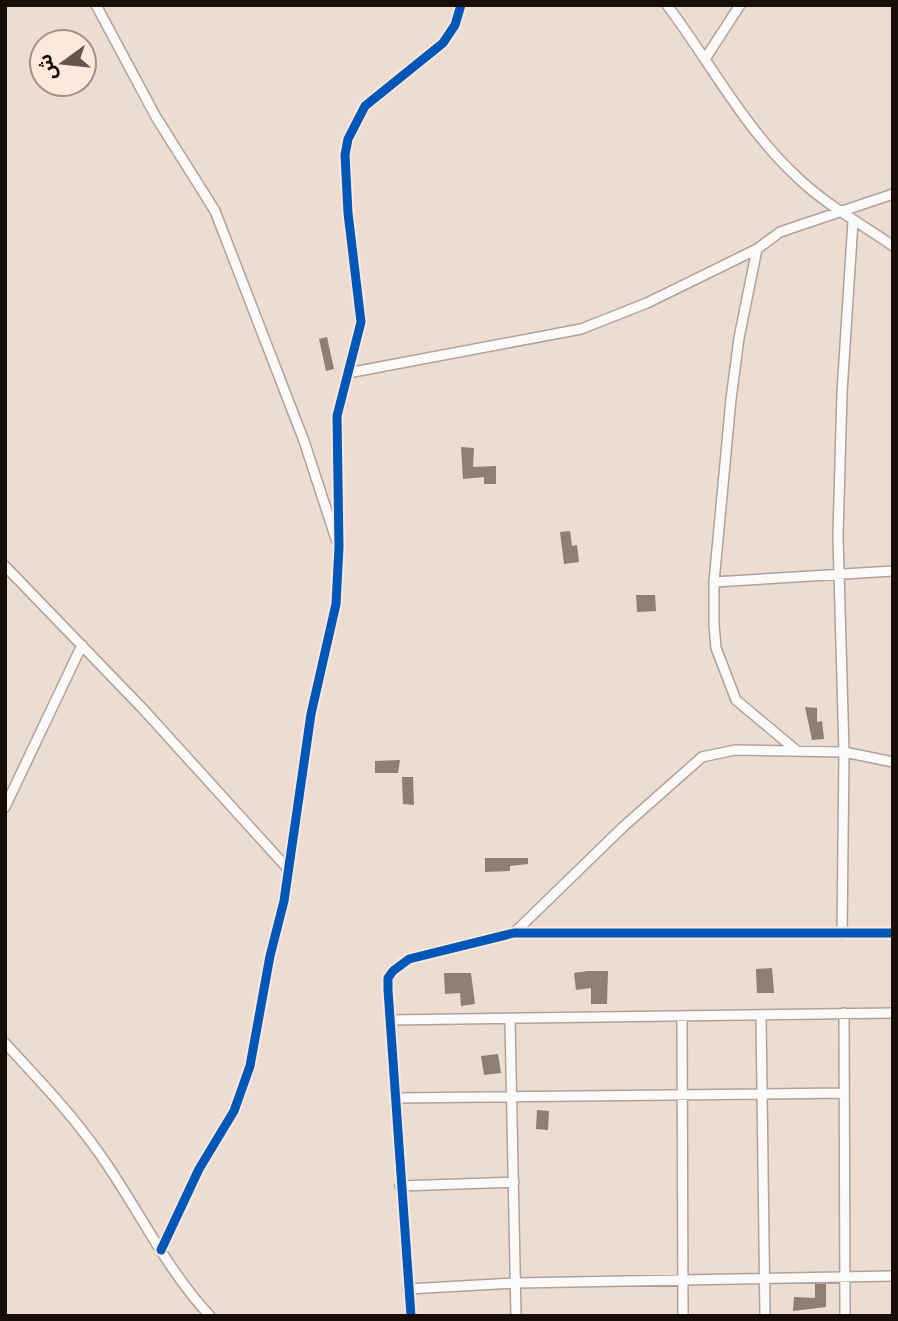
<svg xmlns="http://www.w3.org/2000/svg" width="898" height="1321" font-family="'Roboto Serif','Noto Sans Arabic',serif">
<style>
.building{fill:#8e7e73}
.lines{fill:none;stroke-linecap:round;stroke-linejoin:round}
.minor-casing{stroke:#afa29a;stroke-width:12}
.minor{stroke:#fcfaf8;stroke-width:9}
.cycleway-casing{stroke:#fde9dc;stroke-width:13}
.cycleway{stroke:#0057b8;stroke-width:9}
</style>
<rect width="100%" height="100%" fill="#eddcd1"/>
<path class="building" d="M327,337L334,369L326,371L319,339Z
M461,447L474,448L473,467L496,466V484H484V477L463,479Z
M570,531L572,546L577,545L579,562L564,564L560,532Z
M636,595H655L656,611L637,612Z
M805,707L817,708V722L822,721L824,739L812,740Z
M400,760L398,773H375V761Z
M402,777H413L414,805L403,804Z
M485,858H528V864L510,866V871L485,872Z
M772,968L774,993H757L756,969Z
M588,971H608L607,1004H591V988L576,990L574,973Z
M444,973H471L475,1004L461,1006L460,993L445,994Z
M498,1054L501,1073L484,1075L481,1056Z
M537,1110L549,1111L548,1130L536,1129Z
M815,1284H826V1307L793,1311L794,1297L815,1298Z"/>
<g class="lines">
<g class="minor-casing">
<path id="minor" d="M96,5L156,117L215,211L304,441L336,539
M667,5C710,62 744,128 797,177C826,205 860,223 893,246
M705,59L740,5
M757,249L739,338L731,399L714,582V625L716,648L736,700L797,751
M348,373L581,329L647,303L757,249L780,232L893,194
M5,566L143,709L289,870
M714,582L893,571
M5,807L82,645
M514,933L623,827L702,757L735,750L844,752L893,762
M842,934L844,752L838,536L842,392L853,221
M844,1013L845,1316
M761,1016L765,1316
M682,1018L683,1316
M391,1020L893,1013
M510,1020L516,1316
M5,1043C38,1079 71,1113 99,1153C137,1206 165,1268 210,1316
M396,1098L844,1093
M400,1186L514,1182
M161,1250L199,1169L234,1111L250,1066L270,956L284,901L311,714L336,604L339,547L337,416L361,322L348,213L345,155L348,139L365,106L443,43L455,25L461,5
M408,1289L516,1283L893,1276
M411,1316L388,990V978L393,971L409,959L514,933H893"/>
</g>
<use href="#minor" class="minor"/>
<g class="cycleway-casing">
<path id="cycleway" d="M161,1250L199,1169L234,1111L250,1066L270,956L284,901L311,714L336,604L339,547L337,416L361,322L348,213L345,155L348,139L365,106L443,43L455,25L461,5
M411,1316L388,990V978L393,971L409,959L514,933H893"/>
</g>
<use href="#cycleway" class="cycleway"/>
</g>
<rect width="898" height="1321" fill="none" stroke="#190e07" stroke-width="14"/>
<g transform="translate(63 63) rotate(255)"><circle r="33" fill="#fde9dc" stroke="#a29187" stroke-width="2"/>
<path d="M0-5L12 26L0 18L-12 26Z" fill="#63564e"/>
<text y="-10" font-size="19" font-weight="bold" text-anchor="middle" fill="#190e07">ش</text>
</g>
</svg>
